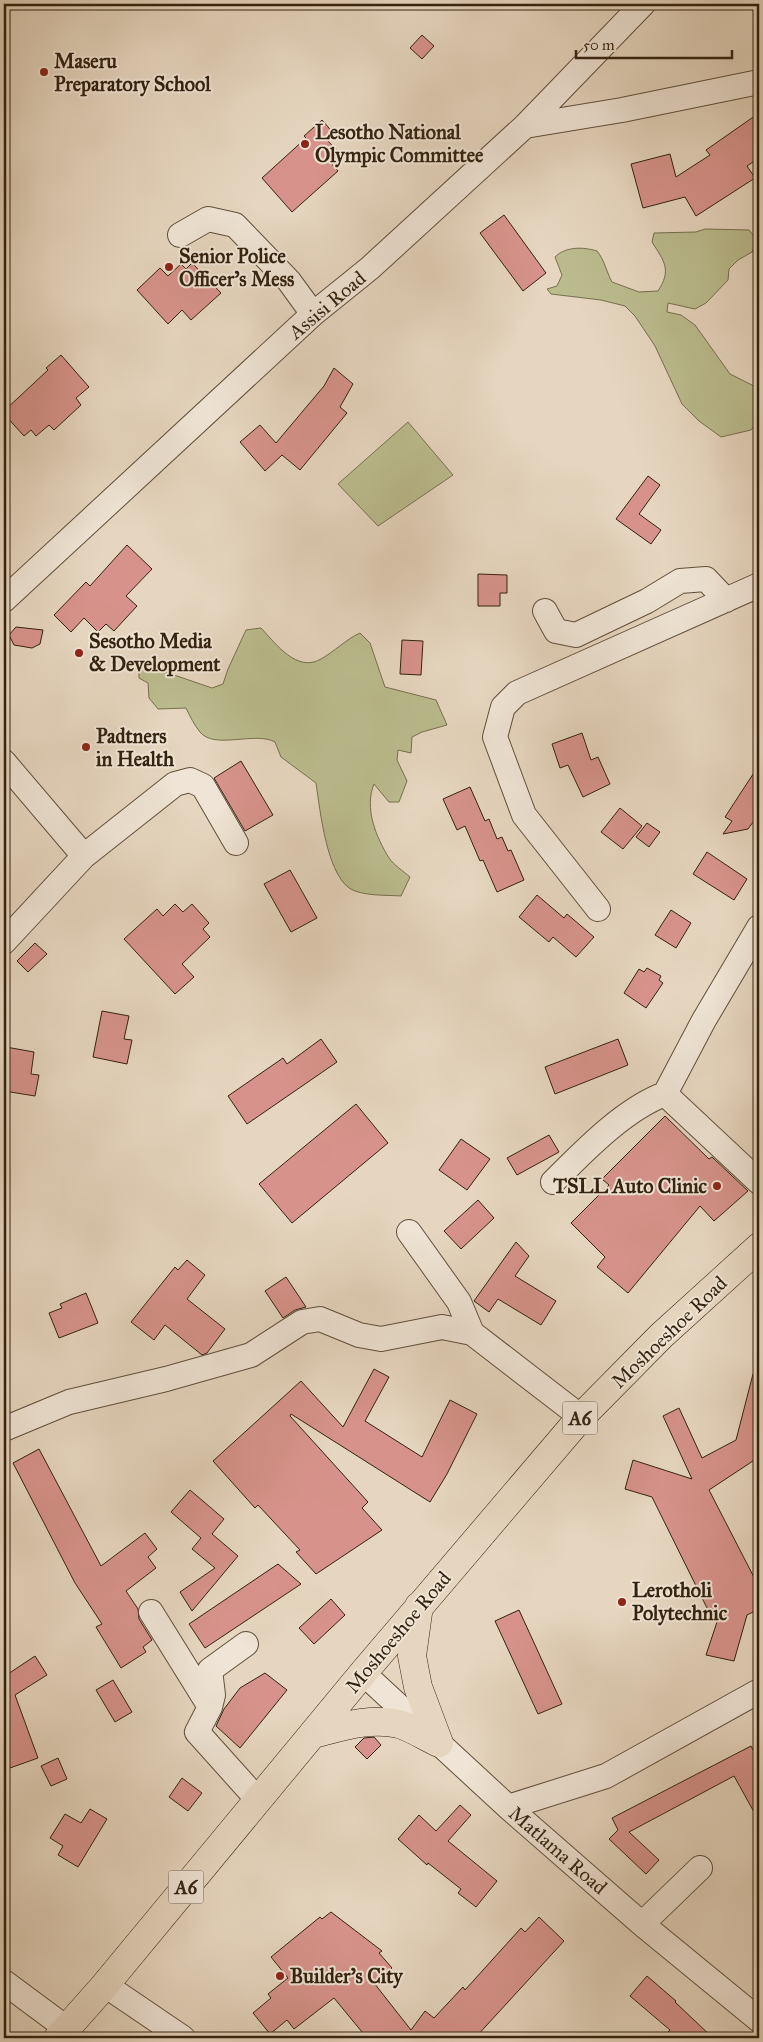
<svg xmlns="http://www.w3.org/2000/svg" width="763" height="2042" font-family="'IM FELL Great Primer',serif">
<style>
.green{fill:#bbbc8e;stroke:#776f4e}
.building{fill:#d7938b;stroke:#33220f}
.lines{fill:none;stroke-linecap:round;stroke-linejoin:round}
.minor-casing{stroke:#604f3b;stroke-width:26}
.major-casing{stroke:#33220f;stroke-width:29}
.minor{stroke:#efe4d5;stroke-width:24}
.major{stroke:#e6d6bf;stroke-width:28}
.poi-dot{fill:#8f2418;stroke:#efe4d5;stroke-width:2}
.labels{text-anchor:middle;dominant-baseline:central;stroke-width:4;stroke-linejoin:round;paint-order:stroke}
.shield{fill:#efe4d5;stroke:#6b5c4a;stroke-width:1}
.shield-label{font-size:19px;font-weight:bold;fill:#33220f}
.poi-label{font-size:20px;font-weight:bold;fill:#33220f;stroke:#efe4d5;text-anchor:start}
.street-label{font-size:20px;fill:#33220f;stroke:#efe4d5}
</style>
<rect width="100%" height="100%" fill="#e6d6bf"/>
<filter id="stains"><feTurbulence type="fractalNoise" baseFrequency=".004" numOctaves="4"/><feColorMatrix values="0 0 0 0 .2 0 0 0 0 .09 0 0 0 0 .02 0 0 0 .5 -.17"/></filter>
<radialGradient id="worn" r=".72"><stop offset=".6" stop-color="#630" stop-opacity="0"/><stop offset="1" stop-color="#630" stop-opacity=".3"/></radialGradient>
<path class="green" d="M705,229L749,230L758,241L752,252L738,260L729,269L728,280L706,303L695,309L668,303L667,312L681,315L695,325L730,374L752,385L759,392V419L751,430L721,437L699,421L682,404L655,346L635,316L625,306L601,300L551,294L547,289L557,286L562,275L555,257C566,246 584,247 597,251C605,261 606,271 612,282L639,292L658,291C672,270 664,261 652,242L654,233L696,232Z
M408,422L453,475L378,526L338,484Z
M261,628C276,644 297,673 321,659C335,651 345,640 360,633L370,643L385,687L436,700L447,725L422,732L412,737L411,753L398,750L397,760L407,781L399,802H389L374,784C364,808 376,837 389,858C394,865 403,871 410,877L401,896C387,895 369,896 355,891C327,882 320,809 316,783L281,757L275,742C256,731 214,750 200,732C194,725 190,716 186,708L158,709L149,698L148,683L139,678V669L148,666L212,688L223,684L228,669L246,630Z"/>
<path class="building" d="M422,35L434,46L422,59L410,48Z
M759,113V158L747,166L755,178L696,216L685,197L643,208L631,164L670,154L676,177L710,155L706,150Z
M322,120L335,135L328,141L341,155L331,163L338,171L292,212L262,178L306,138L304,136Z
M504,215L546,273L523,291L480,233Z
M192,263L221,293L191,320L182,310L168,324L137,290L160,268L168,276L181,264L186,269Z
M61,355L89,387L76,398L81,405L54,430L49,425L36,436L31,430L24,436L4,414V411L48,370L46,368Z
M334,368L353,384L340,407L347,413L300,470L282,455L265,471L240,442L260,425L276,443L324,386Z
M648,476L660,485L639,514L661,530L651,544L616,519Z
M127,545L152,569L126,596L137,606L114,631L106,624L98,632L84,618L71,632L54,615L86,582L90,586Z
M478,574L507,575V593H500V606H478Z
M16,627L43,630L40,644L32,648L14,645L9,635Z
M402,640L423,641L421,675L400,674Z
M582,733L591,760L598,757L610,784L583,797L568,765L560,768L552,744Z
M241,761L273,815L245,831L214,778Z
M759,765V814L748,829L723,834L732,821L725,817Z
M470,787L485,821L489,819L497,839L502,837L508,851L511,850L524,880L497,892L483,860L480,861L465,826L457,830L443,799Z
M620,808L642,826L623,849L601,832Z
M647,823L660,832L649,847L636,837Z
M707,852L747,879L734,900L693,874Z
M290,870L317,918L291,932L264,884Z
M537,895L564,918L567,914L594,937L576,957L553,937L549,942L519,917Z
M175,904L183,912L192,904L209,923L203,929L210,937L182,964L194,977L175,994L124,939L157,909L163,916Z
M671,910L691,923L676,948L655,935Z
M35,943L47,954L28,972L17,961Z
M647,968L661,976L659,980L663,983L646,1008L624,993L639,969L644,972Z
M102,1011L129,1016L124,1039L132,1040L127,1064L93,1057Z
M321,1039L337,1062L247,1124L228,1096L283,1058L287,1064Z
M618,1039L628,1065L555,1094L545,1067Z
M6,1047L34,1052L31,1074L39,1075L35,1096L4,1091Z
M356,1104L388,1143L292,1223L259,1184Z
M665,1116L709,1159L712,1157L748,1191L714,1221L700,1206L628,1293L597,1267L605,1257L571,1223L609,1185L602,1179Z
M549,1135L559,1152L517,1175L507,1158Z
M461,1139L490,1159L467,1190L439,1170Z
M478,1200L494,1218L461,1249L444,1231Z
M516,1242L529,1256L515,1276L556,1301L541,1325L498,1299L489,1312L474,1301Z
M187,1260L205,1275L187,1299L225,1329L207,1353L202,1355L165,1325L154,1340L131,1322L175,1267L178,1270Z
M286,1277L306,1307L295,1310L283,1318L265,1291Z
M86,1293L98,1323L59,1338L49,1313L62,1308L60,1304Z
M374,1369L389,1377L365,1421L422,1457L450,1400L477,1414L447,1474L430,1502L291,1414L290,1416L368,1502L362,1508L382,1530L316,1574L296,1552L300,1550L258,1505L255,1508L213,1461L301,1381L343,1427Z
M753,1374L759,1375V1457L709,1490L759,1587V1609L747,1615L734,1661L706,1655L721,1610H708L652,1497L625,1489L633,1460L692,1479L663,1416L679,1408L702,1458L736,1440Z
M39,1449L101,1566L145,1533L157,1549L148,1557L156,1568L126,1591L138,1609L139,1619L152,1640L143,1647L146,1652L121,1668L96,1627L102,1624L75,1583L13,1463Z
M190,1490L224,1519L212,1534L238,1556L192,1611L180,1592L215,1568L192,1549L201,1538L171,1512Z
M278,1564L301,1584L205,1648L189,1624Z
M331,1599L345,1615L314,1644L299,1628Z
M519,1610L562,1704L538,1714L495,1621Z
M35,1656L47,1675L15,1695L38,1758L10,1768L4,1751V1669L6,1668L8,1674Z
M265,1673L287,1690L240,1748L216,1726L224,1709L240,1688Z
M113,1680L132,1712L115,1722L96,1690Z
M374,1737L381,1745L367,1759L355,1747L364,1738Z
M751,1746L759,1761V1821L734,1776L629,1832L659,1860L646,1874L609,1839L618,1830L612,1818Z
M58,1758L67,1779L51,1786L41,1766Z
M182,1778L202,1793L188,1811L169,1797Z
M460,1805L471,1815L448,1841L497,1881L476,1907L458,1893L461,1889L428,1863L427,1865L398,1839L419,1815L436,1831Z
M90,1809L107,1819L78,1867L58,1855L63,1846L50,1838L65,1814L81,1823Z
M331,1912L382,1951L379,1953L392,1968L374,1983L411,2030L425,2011L434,2018L463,1987L465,1990L521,1928L525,1932L539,1917L564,1941L475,2038H367L334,1998L294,2029L287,2020L270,2034L253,2013L271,1998L268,1994L288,1978L271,1957L320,1917L322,1919Z
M647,1976L676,2001L675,2002L713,2038H662L670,2030L630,1996Z"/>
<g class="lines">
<g class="minor-casing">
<path id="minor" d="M525,126L622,110L759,82
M180,235L208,219L235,225L289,281L313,314
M4,600L313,314L370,268L525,126L643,4
M545,611L556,631L576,635L647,601L680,581L706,579L726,600
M4,762L84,856
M598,909L524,815L508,772L495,737L503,707L517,693L759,585
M4,942L84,856L175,784L190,780L203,786L236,843
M665,1094L759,1182
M553,1182C583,1152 624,1109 665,1094L704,1020L759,927
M409,1232L459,1302L472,1333
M4,1429L69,1402L166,1379L251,1355L302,1322L320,1319L359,1335L381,1339L442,1327L472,1333L581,1417
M151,1612L210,1707L197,1732L258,1800
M363,1673L508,1807L642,1924L759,2020
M210,1707L213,1695L210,1670L246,1644
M508,1807L606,1776L759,1691
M642,1924L700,1868
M4,1982L66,2028
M105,1985L183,2038"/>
</g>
<g class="major-casing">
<path id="major" d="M419,1606L412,1656L418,1687L439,1743
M313,1734C341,1727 371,1717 399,1724C412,1728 426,1737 439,1743
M58,2038L105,1985L363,1673L581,1417L661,1336L759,1247"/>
</g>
<use href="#minor" class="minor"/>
<use href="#major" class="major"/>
</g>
<g class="poi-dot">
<circle cx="44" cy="72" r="5"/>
<circle cx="305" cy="144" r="5"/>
<circle cx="169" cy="267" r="5"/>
<circle cx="79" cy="653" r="5"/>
<circle cx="86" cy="747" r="5"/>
<circle cx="717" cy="1186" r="5"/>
<circle cx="622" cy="1602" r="5"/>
<circle cx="280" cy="1976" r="5"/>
</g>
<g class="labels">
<g class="shield">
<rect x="562.5" y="1401.5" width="35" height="33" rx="4"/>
<rect x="168.5" y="1870.5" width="35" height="33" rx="4"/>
</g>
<g class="shield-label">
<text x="580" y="1418">A6</text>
<text x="186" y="1887">A6</text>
</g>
<g class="poi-label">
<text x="54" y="61">Maseru<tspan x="54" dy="23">Preparatory School</tspan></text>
<text x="315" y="132">Lesotho National<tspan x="315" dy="23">Olympic Committee</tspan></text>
<text x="179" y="256">Senior Police<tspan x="179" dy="23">Officer's Mess</tspan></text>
<text x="89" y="641">Sesotho Media<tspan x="89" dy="23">&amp; Development</tspan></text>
<text x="96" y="736">Padtners<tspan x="96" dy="23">in Health</tspan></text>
<text x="707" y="1186" text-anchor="end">TSLL Auto Clinic</text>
<text x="632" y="1590">Lerotholi<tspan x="632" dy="23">Polytechnic</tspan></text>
<text x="290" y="1976">Builder's City</text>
</g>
<g class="street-label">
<text transform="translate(327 305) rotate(-40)">Assisi Road</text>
<text transform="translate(669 1332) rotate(-44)">Moshoeshoe Road</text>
<text transform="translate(398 1632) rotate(-50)">Moshoeshoe Road</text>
<text transform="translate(558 1850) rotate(41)">Matlama Road</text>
</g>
</g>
<rect width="763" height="2042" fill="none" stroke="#e6d6bf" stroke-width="20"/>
<rect x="5" y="5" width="753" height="2032" fill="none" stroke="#33220f" stroke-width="2.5"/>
<rect x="10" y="10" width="743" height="2022" fill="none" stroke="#33220f"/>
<path d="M576 50v8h156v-8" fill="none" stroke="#33220f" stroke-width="2.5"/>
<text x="583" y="50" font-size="15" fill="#33220f" stroke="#efe4d5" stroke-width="4" paint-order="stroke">50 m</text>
<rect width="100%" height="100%" filter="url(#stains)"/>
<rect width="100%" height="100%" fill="url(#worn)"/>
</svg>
